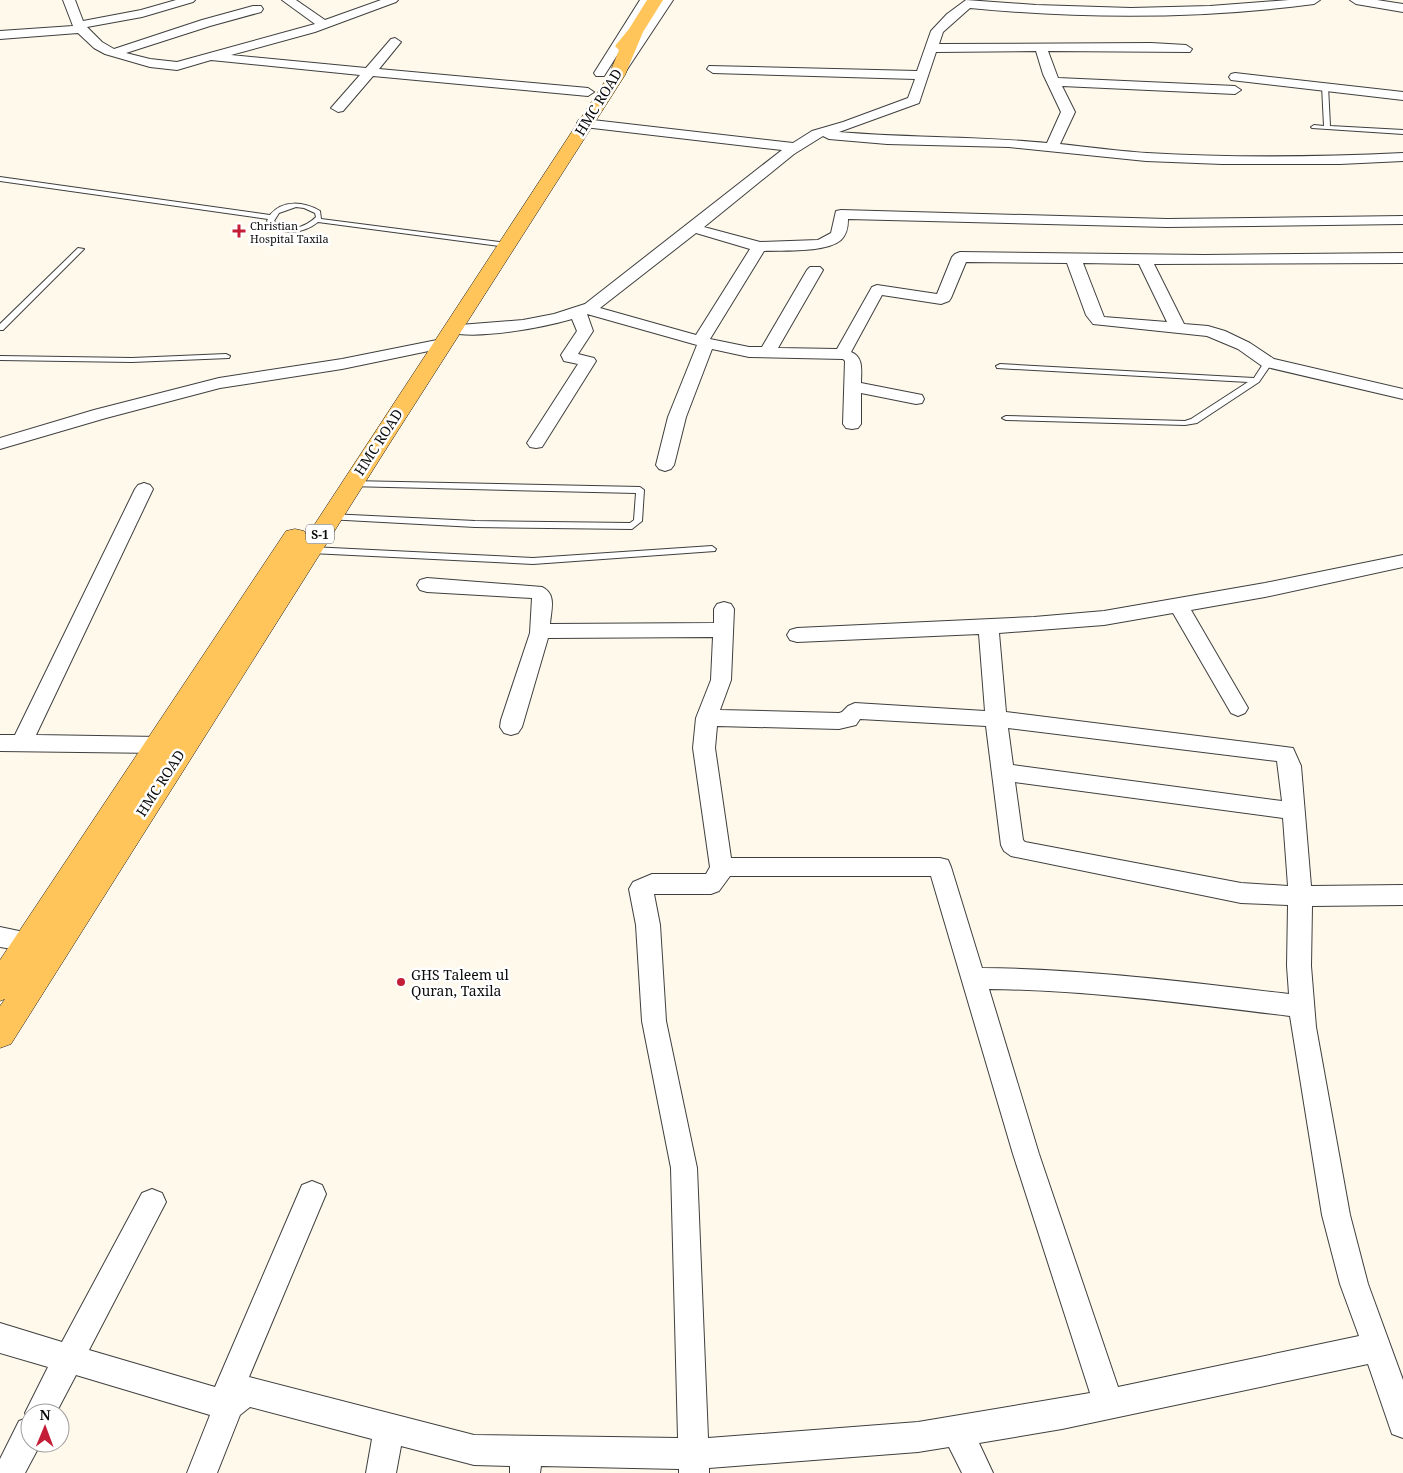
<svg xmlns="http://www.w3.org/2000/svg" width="1403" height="1473" font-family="'Noto Serif',serif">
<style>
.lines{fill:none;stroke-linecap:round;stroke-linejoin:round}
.lane-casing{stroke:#3f3f3f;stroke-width:2}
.street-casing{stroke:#3f3f3f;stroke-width:2}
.primary-casing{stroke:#1d1d1d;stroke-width:1}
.lane{fill:#fff;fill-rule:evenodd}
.street{fill:#fff;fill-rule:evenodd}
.primary{fill:#ffc55b;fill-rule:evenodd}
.poi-dot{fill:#c31d37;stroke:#fff;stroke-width:2}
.labels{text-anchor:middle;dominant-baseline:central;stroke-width:5;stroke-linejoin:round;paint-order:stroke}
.far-poi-label{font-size:11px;fill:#0c0c0c;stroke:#fff;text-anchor:start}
.shield{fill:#fff;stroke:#555;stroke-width:1}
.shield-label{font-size:12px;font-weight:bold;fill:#0c0c0c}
.street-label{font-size:14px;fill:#0c0c0c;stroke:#fff}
.poi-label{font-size:14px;fill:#0c0c0c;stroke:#fff;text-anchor:start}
</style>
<rect width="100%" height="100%" fill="#fff9eb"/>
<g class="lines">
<g class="lane-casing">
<path id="lane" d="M1325,84L1328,86L1330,126L1403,130V134L1312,128L1311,127L1314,125L1324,126L1322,86Z
M0,177L270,215C283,199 304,202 320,211L321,219L507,243L511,245L507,247L318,222C303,234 280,237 267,221L268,219L0,181ZM296,207L304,208L315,213L316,217C305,228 285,234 274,221L279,213Z
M78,248L84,249L3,330H0V324Z
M226,354L230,356L229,358L132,362L0,360V356L132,358Z
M1265,361H1268L1272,363L1259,382L1197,423L1185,425L1006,420L1002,418L1006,416L1185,421L1191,419L1248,382L997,368L996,366L1000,364L1254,378Z
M351,481L640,487L644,490L642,521L632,529L475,527L327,519L326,517L330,514L475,521L630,523L634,520L636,493L348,486V482Z
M712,546L716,549L715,551L533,564L311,553L307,550L311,547L533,558Z"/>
</g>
<g class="street-casing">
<path id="street" d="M63,0H75L83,21L141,10L176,0H195L193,2L142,17L87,27L102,42L114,49L202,20L253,6H261L263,9L261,12L210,26L126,53L150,59L177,62L315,24L282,0H296L325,20L381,0H398L396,2L315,32L231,55L366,68L391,39L395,38L401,42L379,69L588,88L594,92L588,96L373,76L343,111L338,112L331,108L360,75L211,60L177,70L150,67L105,54L94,48L78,33L0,39V31L73,26Z
M640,0H652L604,76H596L594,73Z
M661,0H673L624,74H616L614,71Z
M966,0L1036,5L1131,8L1210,6L1289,0H1320L1314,4C1201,19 1084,19 970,8L943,32L939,44L1151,43L1186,45L1192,49L1190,52L1048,51L1058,78L1235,86L1241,90L1235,94L1062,86L1075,112L1060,144C1089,147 1118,151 1147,153C1232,158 1318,157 1403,153V161L1340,164H1222L1146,161L1009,147L887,144L829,139L823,136L794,154L704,227L760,242L818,240L831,233L836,211L841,210L1167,219L1403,216V224L1167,227L848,219C848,227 847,234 841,240C826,253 783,250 764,251L710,339L749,347H762L807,270L810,267H820L823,270L778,348L837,349L872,287L877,285L937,294L952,257L955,254L960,252L1204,255L1403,253V263L1154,264L1184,324L1208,326L1225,331L1250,343L1274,359L1403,389V399L1262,366L1238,349L1207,336L1093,324L1086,315L1067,263L966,262L951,298L949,301L941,304L882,295L851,352C864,357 861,371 861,383L922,395L924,399L922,403L916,404L861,393V424L858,428L852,429L846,428L843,424L845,361L843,359L749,357L712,349L686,417L674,465L671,469L665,471L659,469L656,465L668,417L697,345L587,314L593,331L578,354L594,358L596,361L542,447L536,448L530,447L527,443L578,364L564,361L561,355L577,331L572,319C541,328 478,340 447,332L445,329L447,326L523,320L554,314L585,304L782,150L584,127L577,123L579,120L584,119L793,143L812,131L843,122L908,98L915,79L713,73L707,69L709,66L917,71L931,31L947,14ZM1036,51L1043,74L1061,112L1047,143C978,136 908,138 839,132L919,103L936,52ZM696,233L750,249L696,335L600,308ZM1083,263L1139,264L1167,322L1104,317Z
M1350,0H1377L1403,4V12L1356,4Z
M1235,73L1403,92V100L1231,80L1229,77L1231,74Z
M442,339L448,341L450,344L448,347L342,369L220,388L106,418L0,449V438L94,410L219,378L342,359Z
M144,483L150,485L153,489L36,735L159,737L167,739L170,745L167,751L159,753L0,751V735H15L135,489L138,485Z
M1403,555V567L1265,597L1191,610L1248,708L1245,713L1238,716L1231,713L1173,613L1104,625L999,633L1006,712L1293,748L1301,766L1311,886L1403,885V905L1312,906L1311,966L1316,1027L1350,1215L1368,1284L1403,1380V1438L1392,1434L1368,1364L1062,1429L979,1443L993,1473H962L949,1447L918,1452L709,1468V1473H679V1469L541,1466L540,1473H510V1466L474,1465L401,1446L396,1473H366L372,1439L250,1407L240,1415L217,1473H187L210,1415L76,1375L56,1413H30V1443H41L25,1473H0V1459L19,1421L27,1418L25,1413L48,1367L0,1353V1323L62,1342L142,1193L152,1189L162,1193L166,1202L89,1350L215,1387L302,1185L312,1181L322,1185L326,1194L249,1377L474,1435L678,1438L671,1168L642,1021L636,925L629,889L633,882L652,874H706L710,867L693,748L696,718L711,680L713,637L548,638L522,727L518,733L511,735L504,733L500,727L501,720L530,633L532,598L427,592L420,590L417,585L420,580L427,578L542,587C557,594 551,610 550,624L714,623V609L717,604L724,602L731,604L734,609L731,680L720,710L839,713L842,712L848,706L855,703L985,711L979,634L797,642L790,640L787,635L790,630L797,628L1034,617L1104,611L1265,583ZM860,719L986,726L1001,845L1004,851L1011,856L1241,903L1288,905L1287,966L1289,994C1186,982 1085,969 982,968L951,867L948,860L940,858H731L715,748L717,726L839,729L856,725ZM1008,728L1277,761L1282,801L1013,765ZM1015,782L1283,818L1288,886L1241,883L1025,842L1023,840ZM730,876H931L1013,1154L1090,1393L918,1422L708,1438L697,1168L666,1021L660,925L654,894H711L719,891ZM989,989C1090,990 1190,1004 1290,1016L1322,1215L1340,1284L1359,1336L1118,1387L1039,1154Z
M0,927L38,935L42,942L38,949L30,952L0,947Z"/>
</g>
<g class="primary-casing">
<path id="primary" d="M647,0H663L643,32L625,75L388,446L11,1044L0,1048V1006L5,999L0,1001V960L286,531L295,529L304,531L307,536L609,75L619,50L615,46L629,29Z"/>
</g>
<use href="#lane" class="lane"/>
<use href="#street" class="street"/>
<use href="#primary" class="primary"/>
</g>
<g class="poi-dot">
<path d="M236.5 223.5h5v5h5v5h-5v5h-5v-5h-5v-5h5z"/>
<circle cx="401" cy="982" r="5"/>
</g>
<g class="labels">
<g class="far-poi-label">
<text x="250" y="225">Christian<tspan x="250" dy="13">Hospital Taxila</tspan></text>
</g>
<rect class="shield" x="306" y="524.5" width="28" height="19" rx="4"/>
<g class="shield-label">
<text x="320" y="534">S-1</text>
</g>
<g class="street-label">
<text transform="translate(598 102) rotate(-58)">HMC ROAD</text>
<text transform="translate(378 442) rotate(-57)">HMC ROAD</text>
<text transform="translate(160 783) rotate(-57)">HMC ROAD</text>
</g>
<g class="poi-label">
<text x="411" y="974">GHS Taleem ul<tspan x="411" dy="16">Quran, Taxila</tspan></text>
</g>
</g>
<g transform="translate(45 1428) rotate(1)"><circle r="24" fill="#ffffff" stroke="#9e9e9e"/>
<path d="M0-4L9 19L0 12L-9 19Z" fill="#c31d37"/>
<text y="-8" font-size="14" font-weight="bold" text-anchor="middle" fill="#0c0c0c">N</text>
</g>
</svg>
